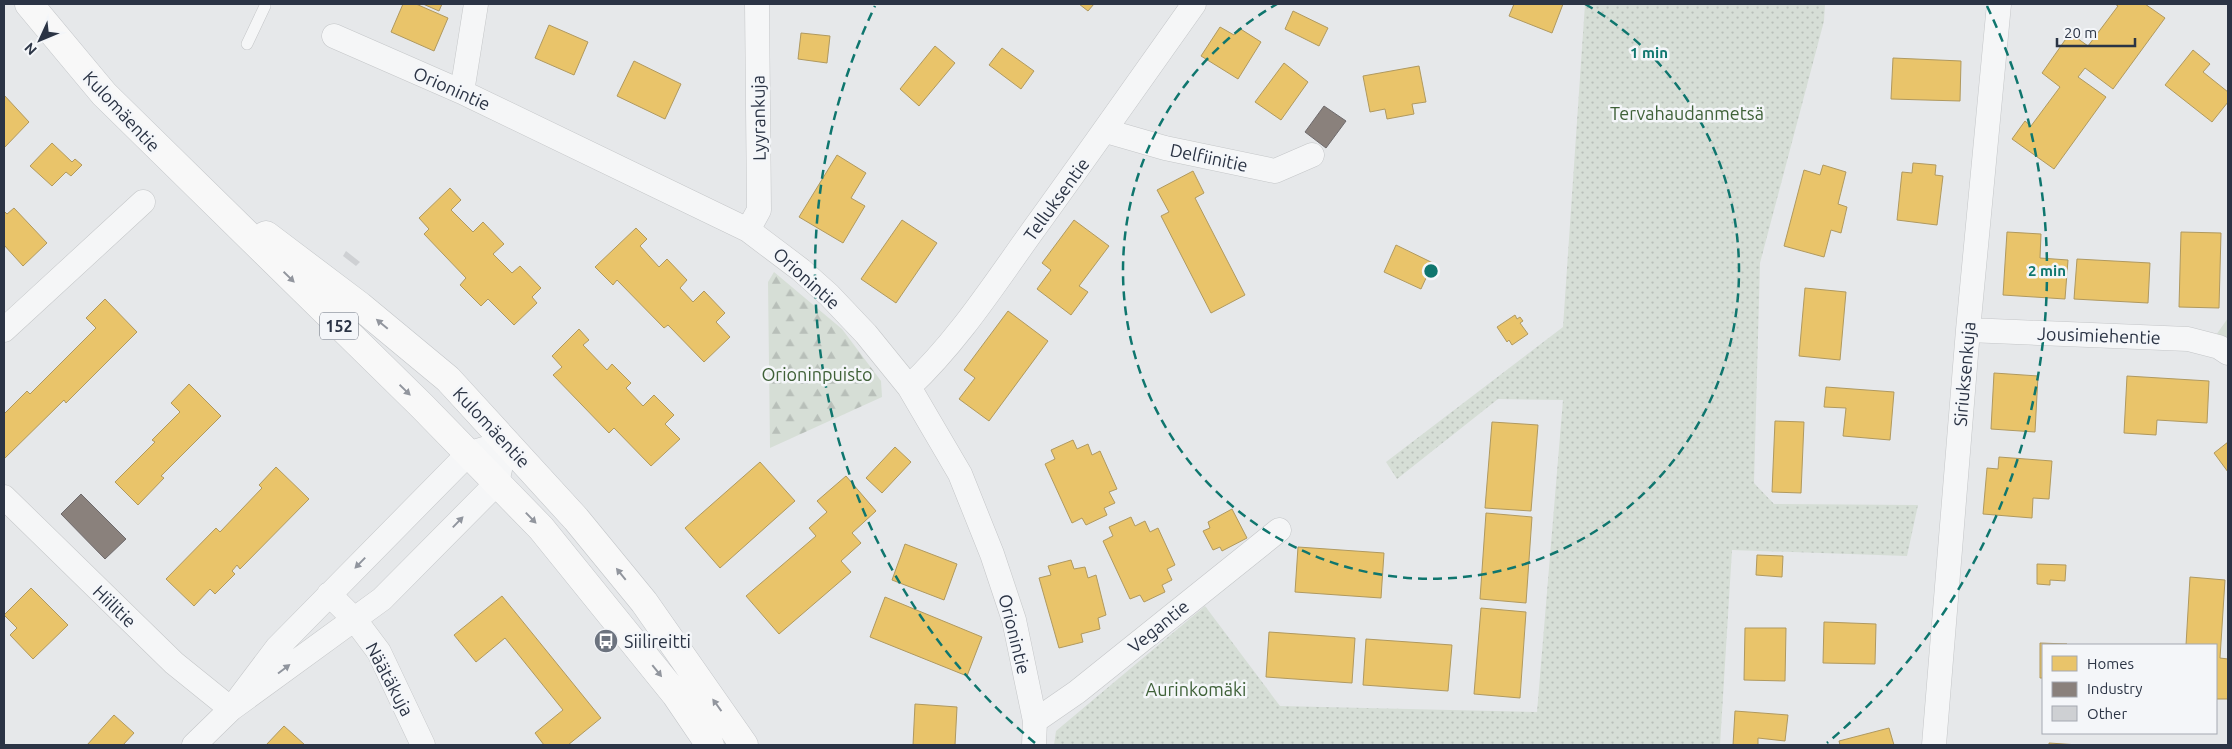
<svg xmlns="http://www.w3.org/2000/svg" width="2232" height="749" font-family="Ubuntu,sans-serif">
<style>
.forest{fill:url(#forest-firs)}
.park{fill:url(#park-dots)}
.homes{fill:#e9c46a;stroke:#b0995f}
.industry{fill:#8a817c;stroke:#6e6a6c}
.building{fill:#ced0d3}
.lines{fill:none;stroke-linecap:round;stroke-linejoin:round}
.service-casing{stroke:#c4c6c8;stroke-width:12}
.minor-casing{stroke:#c4c6c8;stroke-width:25}
.primary-casing{stroke:#c2c5c8;stroke-width:29}
.service{stroke:#f5f6f7;stroke-width:11}
.minor{stroke:#f5f6f7;stroke-width:24}
.primary{stroke:#f8f8f8;stroke-width:28}
.oneway{fill:#92969e}
.oneway2{fill:#90959e}
.ring{fill:none;stroke:#0f766e;stroke-width:2.5;stroke-dasharray:9 6}
.labels{text-anchor:middle;dominant-baseline:central;stroke-width:5;stroke-linejoin:round;paint-order:stroke}
.shield{fill:#f4f6f9;stroke:#676e7b;stroke-width:1}
.shield-label{font-size:16px;font-weight:bold;fill:#2b3445}
.street-label{font-size:18px;fill:#2b3445;stroke:#f4f6f9}
.park-label{font-size:18px;fill:#3f6138;stroke:#f4f6f9}
.poi-label{font-size:18px;fill:#2b3445;stroke:#f4f6f9;text-anchor:start}
.centre{fill:#0f766e;stroke:#f4f6f9;stroke-width:2.5}
.ring-label{font-size:15px;text-anchor:middle;font-weight:bold;fill:#0f766e;stroke:#f4f6f9;stroke-width:5;stroke-linejoin:round;paint-order:stroke}
</style>
<defs>
<pattern id="forest-firs" width="22" height="20" patternUnits="userSpaceOnUse" patternTransform="scale(1.25)"><rect width="22" height="20" fill="#d6ded6"/><path d="M5 1l3.5 6h-7zM16 11l3.5 6h-7z" fill="#b8bfb9"/></pattern>
<pattern id="park-dots" width="8" height="8" patternUnits="userSpaceOnUse" patternTransform="scale(1.25)"><rect width="8" height="8" fill="#d6ded6"/><path d="M2 2h.1M6 6h.1" fill="none" stroke="#b8bfb9" stroke-width="1.8" stroke-linecap="round"/></pattern>
</defs>
<rect width="100%" height="100%" fill="#e6e8ea"/>
<path class="forest" d="M774,272L842,329L881,381L882,397L770,448L768,282Z
M2228,318V339L2216,335Z"/>
<path class="park" d="M1585,4H1825L1824,21L1760,263L1754,483L1774,504L1918,505L1907,556L1732,550L1720,745H1054L1056,731L1205,606L1280,706L1537,712L1563,400L1498,399L1397,479L1386,462L1563,327Z"/>
<path class="homes" d="M403,4H416L448,18L434,51L391,32Z
M423,4H442L439,11Z
M1079,4H1094L1088,11Z
M1514,4H1563L1552,33L1509,16Z
M2115,4H2145L2165,18L2113,89L2085,68L2078,77L2106,97L2054,169L2012,139L2025,121L2031,126L2060,87L2042,73L2070,33L2088,46L2118,6Z
M1293,11L1328,28L1319,46L1285,29Z
M549,25L588,42L574,75L535,58Z
M1220,27L1234,35L1239,28L1261,42L1238,79L1201,56Z
M801,33L830,36L827,63L798,59Z
M935,46L955,63L919,106L900,89Z
M1002,48L1034,71L1021,89L989,65Z
M2193,50L2210,64L2203,72L2228,92V102L2212,122L2165,85Z
M1893,58L1961,61L1960,101L1891,99Z
M634,61L681,84L665,119L617,96Z
M1284,63L1308,82L1281,120L1255,102Z
M1419,66L1426,102L1412,104L1414,114L1387,119L1385,109L1370,112L1363,76Z
M4,95L29,122L4,148Z
M52,143L72,162L75,159L82,165L71,176L66,172L52,186L30,166Z
M837,155L866,173L851,198L865,206L843,243L799,217Z
M1913,163L1936,165L1935,175L1943,176L1937,225L1897,220L1902,172L1912,173Z
M1823,165L1846,172L1838,204L1847,207L1841,233L1831,230L1824,257L1784,246L1804,170L1820,175Z
M1193,171L1204,193L1195,198L1245,295L1211,313L1161,216L1169,212L1157,190Z
M450,188L461,200L451,210L473,232L483,222L504,244L493,254L512,273L520,266L541,288L532,297L537,303L514,325L488,299L481,306L460,285L466,278L424,234L429,229L419,218Z
M14,208L47,243L23,266L4,245V211L7,214Z
M902,220L937,243L896,303L861,279Z
M1074,220L1109,246L1079,286L1088,292L1071,315L1037,289L1051,270L1042,263Z
M636,228L647,239L640,246L659,267L667,259L687,280L680,288L693,302L704,291L725,313L716,322L730,337L704,362L668,325L664,328L617,280L613,285L595,267Z
M2007,232L2041,234L2040,258L2068,260L2065,299L2003,295Z
M2181,232L2221,233L2219,308L2179,307Z
M1396,245L1433,263L1421,289L1384,272Z
M2077,259L2150,263L2148,303L2074,299Z
M1805,288L1846,292L1840,360L1799,356Z
M105,299L137,332L66,403L64,400L4,459V414L27,391L30,394L96,328L86,318Z
M1008,311L1048,341L989,421L959,399L975,378L964,370Z
M1515,315L1517,319L1520,317L1523,321L1520,323L1528,334L1512,345L1509,340L1507,342L1497,327Z
M579,329L589,340L583,345L607,370L612,364L631,383L626,388L643,406L654,395L674,415L665,424L680,439L651,466L614,428L609,433L553,375L562,367L552,356Z
M1994,373L2038,376L2035,432L1991,429Z
M2127,376L2209,381L2207,423L2157,420L2156,435L2124,433Z
M189,384L221,416L161,476L164,478L138,505L115,482L155,442L152,440L180,412L171,403Z
M1826,387L1894,392L1890,440L1843,436L1846,408L1824,407Z
M1775,421L1804,422L1801,493L1772,492Z
M1492,422L1538,425L1531,511L1485,508Z
M1073,440L1077,449L1088,444L1092,455L1100,451L1117,489L1109,492L1115,503L1104,508L1107,515L1086,525L1082,518L1072,523L1045,464L1055,459L1051,450Z
M2228,442V472L2214,453Z
M895,447L911,462L882,493L866,478Z
M1999,457L2052,461L2049,499L2033,498L2032,518L1983,514L1987,468L1998,469Z
M760,462L795,501L720,568L685,528Z
M276,467L309,499L240,569L237,565L232,571L235,574L215,594L210,589L194,606L166,579L216,528L220,532L262,488L259,485Z
M846,476L876,511L852,533L861,543L841,561L851,572L779,634L746,596L816,536L809,528L827,512L817,501Z
M1232,509L1247,538L1222,551L1220,547L1213,550L1203,531L1210,528L1208,522Z
M1486,513L1532,517L1526,603L1480,599Z
M1131,517L1135,526L1145,521L1150,532L1158,528L1175,565L1167,569L1172,580L1162,585L1165,592L1144,602L1140,595L1130,599L1103,541L1113,536L1109,527Z
M905,544L957,564L944,600L892,580Z
M1298,547L1384,553L1381,598L1295,592Z
M1757,555L1783,556L1782,577L1756,575Z
M1071,560L1074,569L1085,567L1088,578L1096,575L1106,615L1098,618L1100,629L1081,634L1083,642L1059,648L1039,578L1051,575L1048,566Z
M2037,564L2066,565L2065,581L2050,580V585L2037,584Z
M2190,577L2225,580L2220,658L2228,659V699H2216V645H2186Z
M31,588L68,625L33,659L10,635L17,628L4,615Z
M502,596L601,718L568,745H544L535,733L563,710L505,638L476,662L454,635Z
M885,597L982,637L967,676L870,637Z
M1481,608L1526,612L1520,698L1474,694Z
M1824,622L1876,624L1875,664L1823,663Z
M1745,628H1786L1785,681L1744,680Z
M1269,632L1355,638L1352,683L1266,677Z
M1366,639L1452,645L1448,691L1363,685Z
M2040,643L2067,644L2043,645V678H2040Z
M915,704L957,707L955,745H913Z
M1735,711L1788,715L1785,741L1758,738V745H1733Z
M114,715L134,733L123,745H87Z
M284,726L305,745H266Z
M1889,728L1894,745H1840L1839,741Z
M2049,743L2079,745H2049Z"/>
<path class="industry" d="M1324,106L1346,121L1326,148L1305,132Z
M81,494L126,539L105,559L61,514Z"/>
<path class="building" d="M346,251L360,262L356,266L343,256Z
M599,633L610,647L606,651L594,636Z"/>
<g class="lines">
<g class="service-casing">
<path id="service" d="M247,44L265,6"/>
</g>
<g class="minor-casing">
<path id="minor" d="M334,36L462,92L748,230L801,270L829,295L866,334L909,387L960,474L992,554L1014,620L1035,721L1034,745
M462,92L476,4
M1106,131L1165,148L1275,171L1312,155
M748,230L759,210L757,4
M4,330L143,202
M1968,330L2188,339L2219,347L2228,353
M909,387C957,342 993,286 1031,233C1086,157 1140,80 1194,4
M4,497L174,663L231,709
M329,594L355,620L379,652L423,745
M1035,721L1077,692L1279,530
M194,745L231,709L382,599L497,483L506,442L468,454L277,648L231,709
M1934,745L1968,330L1999,4"/>
</g>
<g class="primary-casing">
<path id="primary" d="M29,4L104,94L422,406L541,528L676,695L710,745
M266,235L360,306L448,379L576,519L644,602L744,745"/>
</g>
<use href="#service" class="service"/>
<use href="#minor" class="minor"/>
<use href="#primary" class="primary"/>
</g>
<defs><path id="oneway-solid" d="M-6-.8H1V-3.2L6.5 0L1 3.2V.8H-6Z" transform="scale(1.25)"/></defs>
<g class="oneway">
<use href="#oneway-solid" transform="translate(289 277) rotate(44)"/>
<use href="#oneway-solid" transform="translate(382 324) rotate(-140)"/>
<use href="#oneway-solid" transform="translate(405 390) rotate(44)"/>
<use href="#oneway-solid" transform="translate(531 518) rotate(46)"/>
<use href="#oneway-solid" transform="translate(621 574) rotate(-129)"/>
<use href="#oneway-solid" transform="translate(657 671) rotate(51)"/>
<use href="#oneway-solid" transform="translate(717 705) rotate(-126)"/>
</g>
<g class="oneway2">
<use href="#oneway-solid" transform="translate(458 522) rotate(-46)"/>
<use href="#oneway-solid" transform="translate(360 563) rotate(134)"/>
<use href="#oneway-solid" transform="translate(284 669) rotate(-37)"/>
</g>
<g class="ring">
<path d="M1585 4A308 308 0 1 1 1277 4"/>
<path d="M1035 743A616 616 0 0 1 875 6M1987 6A616 616 0 0 1 1827 743"/>
</g>
<defs>
<g id="bus-disc" transform="scale(1.25)"><circle r="9.5" fill="#6c737f" stroke="#f4f6f9"/><path d="M-5-6H5V4H4V6H2V4H-2V6H-4V4H-5ZM-3.5-4V0h7V-4ZM-3.5 1.2v1.5H-2V1.2ZM2 1.2v1.5H3.5V1.2Z" fill="#fff"/></g>
</defs>
<g fill-rule="evenodd">
<use href="#bus-disc" x="606" y="641"/>
</g>
<g class="labels">
<rect class="shield" x="320" y="312.5" width="38" height="27" rx="4"/>
<g class="shield-label">
<text x="339" y="326">152</text>
</g>
<g class="street-label">
<text transform="translate(452 88) rotate(24)">Orionintie</text>
<text transform="translate(122 111) rotate(47)">Kulomäentie</text>
<text transform="translate(758 118) rotate(-91)">Lyyrankuja</text>
<text transform="translate(1209 157) rotate(12)">Delfiinitie</text>
<text transform="translate(1056 199) rotate(-54)">Telluksentie</text>
<text transform="translate(807 278) rotate(42)">Orionintie</text>
<text transform="translate(2099 335) rotate(2)">Jousimiehentie</text>
<text transform="translate(1964 374) rotate(-85)">Siriuksenkuja</text>
<text transform="translate(492 427) rotate(47)">Kulomäentie</text>
<text transform="translate(115 606) rotate(44)">Hiilitie</text>
<text transform="translate(1158 626) rotate(-39)">Vegantie</text>
<text transform="translate(1015 634) rotate(76)">Orionintie</text>
<text transform="translate(390 679) rotate(62)">Näätäkuja</text>
</g>
<g class="park-label">
<text x="1687" y="113">Tervahaudanmetsä</text>
<text x="817" y="374">Orioninpuisto</text>
<text x="1196" y="689">Aurinkomäki</text>
</g>
<g class="poi-label">
<text x="624" y="641">Siilireitti</text>
</g>
</g>
<circle cx="1431" cy="271" r="8" class="centre"/>
<g class="ring-label">
<text x="1649" y="58">1 min</text>
<text x="2047" y="276">2 min</text>
</g>
<rect width="2232" height="749" fill="none" stroke="#2b3445" stroke-width="10"/>
<rect x="2042" y="644" width="175" height="90" fill="#f4f6f9" stroke="#a4a8b1"/>
<rect x="2052" y="656" width="25" height="15" fill="#e9c46a" stroke="#a4a8b1"/>
<text x="2087" y="669" font-size="15" fill="#2b3445">Homes</text>
<rect x="2052" y="682" width="25" height="15" fill="#8a817c" stroke="#a4a8b1"/>
<text x="2087" y="694" font-size="15" fill="#2b3445">Industry</text>
<rect x="2052" y="706" width="25" height="15" fill="#ced0d3" stroke="#a4a8b1"/>
<text x="2087" y="719" font-size="15" fill="#2b3445">Other</text>
<g transform="translate(40 40) rotate(226)" stroke="#f4f6f9" stroke-width="4" paint-order="stroke">
<path d="M0-4L9 19L0 12L-9 19Z" fill="#2b3445"/>
<text y="-8" font-size="14" font-weight="bold" text-anchor="middle" fill="#2b3445">N</text>
</g>
<path d="M2057 38v8h78v-8" fill="none" stroke="#2b3445" stroke-width="2.5"/>
<text x="2064" y="38" font-size="15" fill="#2b3445" stroke="#f4f6f9" stroke-width="4" paint-order="stroke">20 m</text>
</svg>
